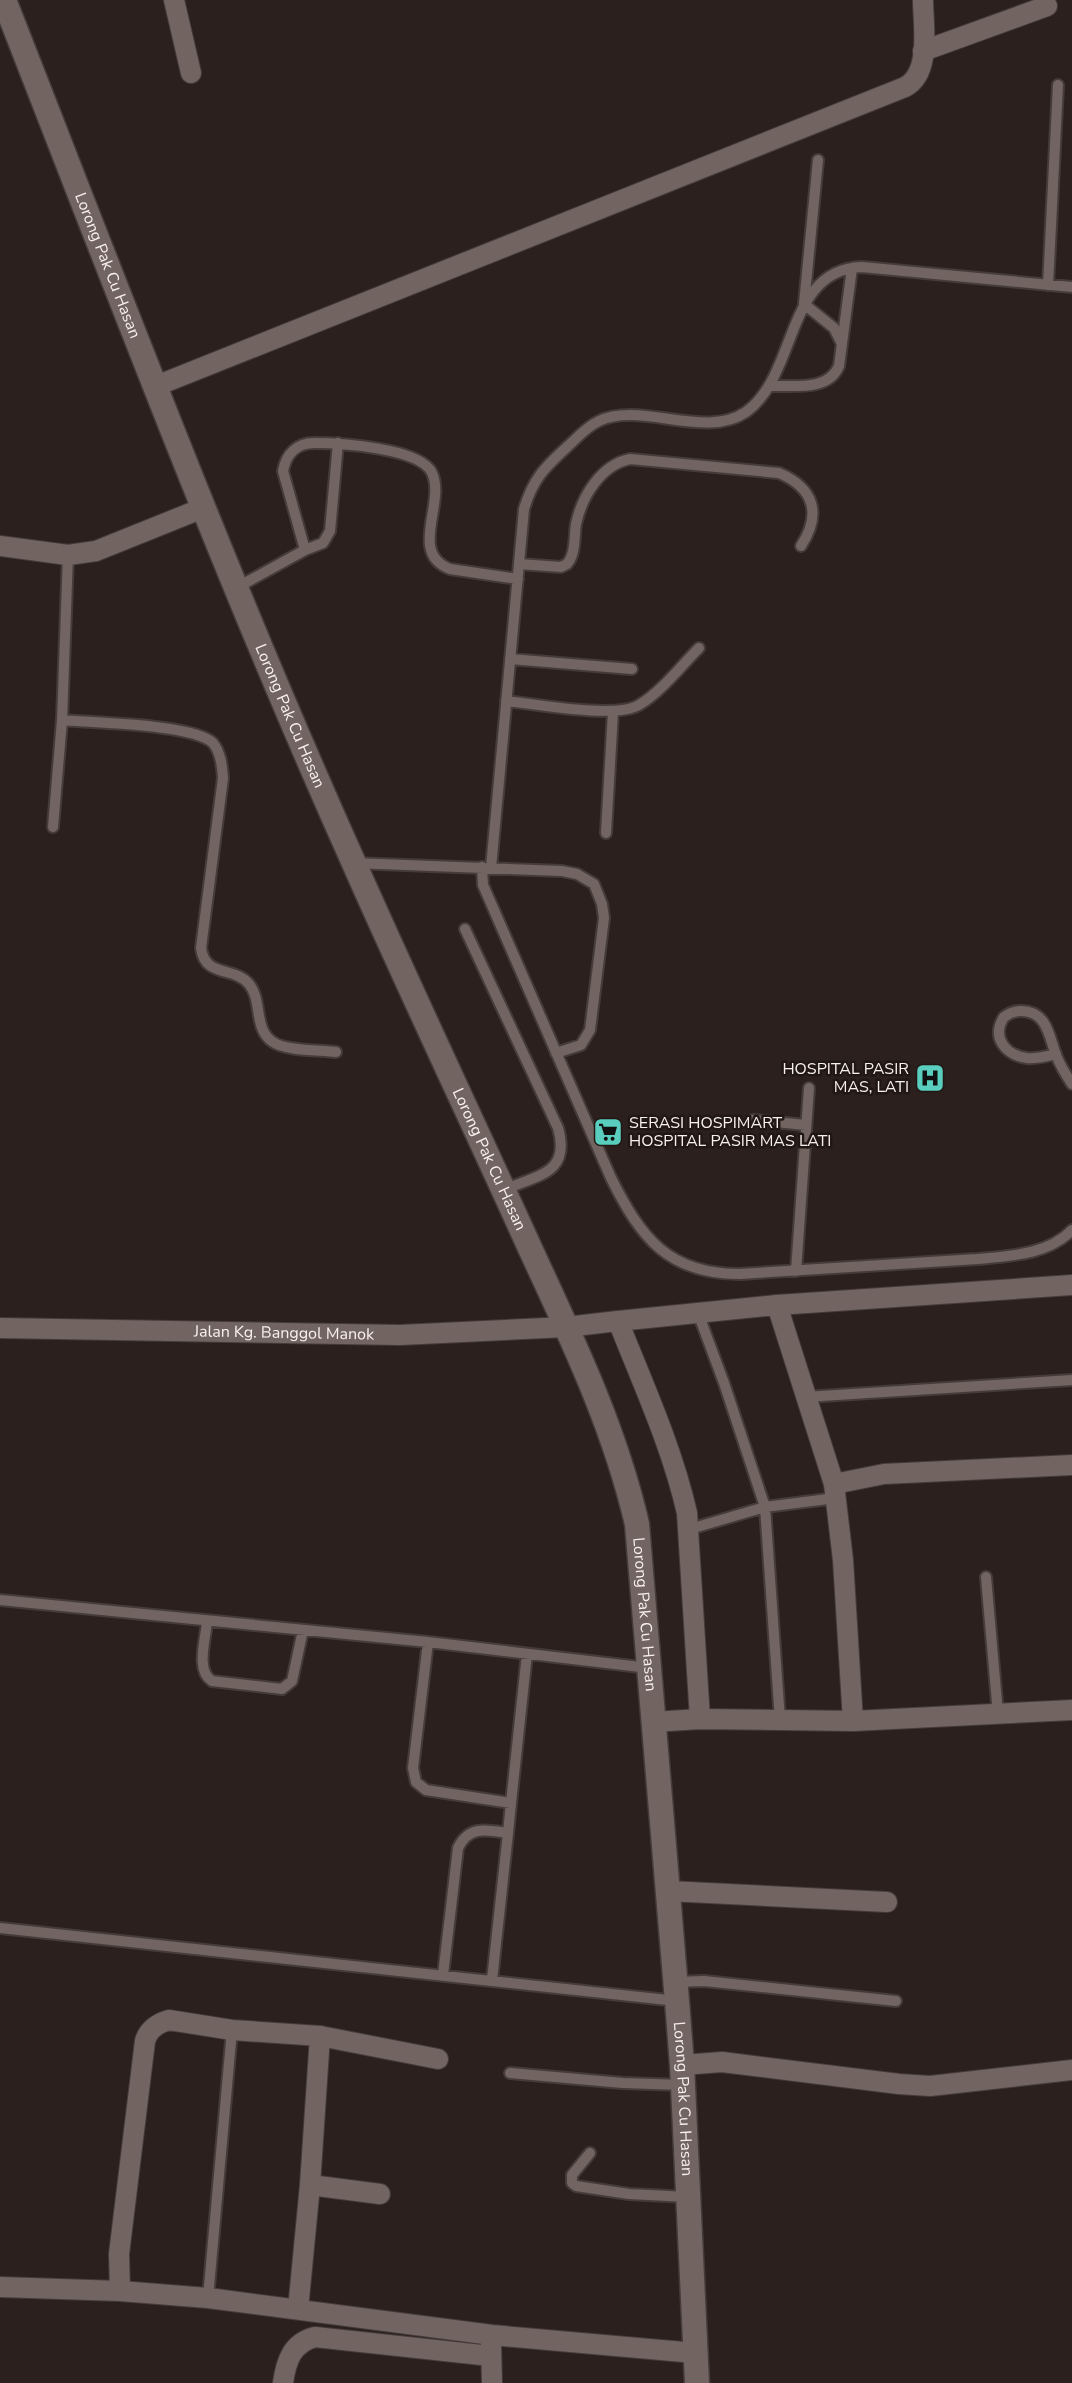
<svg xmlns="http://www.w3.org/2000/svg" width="1072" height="2383" font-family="'Nunito Sans',sans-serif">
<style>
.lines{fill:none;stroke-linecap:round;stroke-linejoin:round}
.service-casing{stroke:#453c3a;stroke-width:14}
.minor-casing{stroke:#453c3a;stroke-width:22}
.tertiary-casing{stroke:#453c3a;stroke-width:27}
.service{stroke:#726461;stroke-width:10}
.minor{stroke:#726461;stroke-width:20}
.tertiary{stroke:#726461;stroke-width:24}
.labels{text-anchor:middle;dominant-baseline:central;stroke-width:5;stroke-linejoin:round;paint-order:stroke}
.street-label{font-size:16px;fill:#f8f0ee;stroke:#211714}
.poi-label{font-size:16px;fill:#f8f0ee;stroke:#211714;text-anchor:end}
</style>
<rect width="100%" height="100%" fill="#2b201d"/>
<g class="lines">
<g class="service-casing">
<path id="service" d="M818,160L804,304L834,328L842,344
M1048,285L1058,85
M769,386C793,385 828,392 839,366L852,268
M305,550L323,543L330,531L338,443
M519,564L561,567L567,564C576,554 574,536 576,524C582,496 601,465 630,459L779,473C814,488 822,514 801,546
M236,588L305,550L283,471C286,454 297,443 314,443C339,443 421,448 432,473C446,503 408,553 450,569L518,579
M510,659L632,669
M506,701C536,704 615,719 639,705C661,692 680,667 699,648
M62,720C92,723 194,724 213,743C221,753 222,766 223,778L201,948C205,978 234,966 249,984C263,1001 253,1029 273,1042C285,1051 321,1050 336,1052
M53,827L62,720L68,555
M606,833L613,712
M353,863L562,871L577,874L594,884L602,904L604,918L590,1030L581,1045L556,1053
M482,867L483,885L611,1178C641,1238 668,1274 740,1274L977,1259C1009,1256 1048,1255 1072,1230
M491,868L524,509C533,479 544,468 567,447C577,438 586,427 599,421C641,401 705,440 746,412C798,375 785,269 862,267L1072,287
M465,929L558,1128C571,1174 537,1175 504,1190
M1056,1054C1047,1056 1037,1059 1027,1058C1005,1055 991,1037 1004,1017C1009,1013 1015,1011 1021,1011C1047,1011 1049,1036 1056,1055C1060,1065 1066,1075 1072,1084
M753,1120L806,1125
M796,1271L809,1088
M698,1313L724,1383L765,1507L780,1720
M805,1397L1072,1380
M690,1529L765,1507L836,1498
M986,1577L998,1714
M0,1600L428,1642L649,1668
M207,1621C206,1639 195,1670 212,1681L282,1689L292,1681L303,1630
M428,1642L413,1768L416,1782L426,1790L511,1803L527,1654
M0,1928L677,2001
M443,1975L458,1848C469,1825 487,1830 508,1833L511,1803
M492,1980L508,1833
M675,1982L704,1981L896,2001
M510,2073L623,2083L683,2085
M590,2153L572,2175V2183L576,2186L629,2194L688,2197
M208,2298L232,2030"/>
</g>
<g class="minor-casing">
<g id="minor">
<path d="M174,0L191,73"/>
<path d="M923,51L1047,6"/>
<path d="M156,386L905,87C932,73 923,25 923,0"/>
<path d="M0,546L68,555L96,551L203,508"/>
<path d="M777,1305L1072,1285"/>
<path d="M618,1321L777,1305L834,1484L843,1560L853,1721L700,1719L653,1722"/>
<path id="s1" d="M0,1328L400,1335L566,1327L618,1321C643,1384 672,1447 687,1513L700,1719"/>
<path d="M834,1484L884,1474L1072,1465"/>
<path d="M853,1721L1072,1710"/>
<path d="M668,1891L887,1902"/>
<path d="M320,2036L438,2059"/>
<path d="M682,2065L722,2062L899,2084L930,2086L1072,2070"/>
<path d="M310,2185L380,2194"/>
<path d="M0,2287L120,2291"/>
<path d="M298,2309L310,2185L320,2036L232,2030L169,2020C158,2023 148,2030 145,2041L119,2254L120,2291L208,2298L492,2335L695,2353"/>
<path d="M491,2344L492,2383"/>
<path d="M283,2383C286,2361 292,2343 315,2337L491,2356"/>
</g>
</g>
<g class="tertiary-casing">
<g id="tertiary">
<path id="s2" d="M4,0C117,288 226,578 353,861C410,990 471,1118 529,1246C571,1337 614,1425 637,1524L677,2001L682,2065L697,2383"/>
</g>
</g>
<use href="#service" class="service"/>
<use href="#minor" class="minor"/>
<use href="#tertiary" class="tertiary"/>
</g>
<defs>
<g id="hospital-square" transform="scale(1.5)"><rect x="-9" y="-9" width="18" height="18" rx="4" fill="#59cebe" stroke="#211714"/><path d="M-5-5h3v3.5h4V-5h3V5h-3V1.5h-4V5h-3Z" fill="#111"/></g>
<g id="supermarket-square" transform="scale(1.5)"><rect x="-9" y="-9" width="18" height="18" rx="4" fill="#59cebe" stroke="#211714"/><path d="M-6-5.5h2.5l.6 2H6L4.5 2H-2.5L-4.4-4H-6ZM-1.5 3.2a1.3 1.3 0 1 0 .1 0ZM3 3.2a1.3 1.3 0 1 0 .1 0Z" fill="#111"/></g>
</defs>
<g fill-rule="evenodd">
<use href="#hospital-square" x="930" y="1078"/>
<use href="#supermarket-square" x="608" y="1132"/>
</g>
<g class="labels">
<g class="street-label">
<text stroke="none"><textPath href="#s2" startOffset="285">Lorong Pak Cu Hasan</textPath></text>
<text stroke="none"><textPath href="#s2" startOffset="771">Lorong Pak Cu Hasan</textPath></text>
<text stroke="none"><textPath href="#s2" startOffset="1257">Lorong Pak Cu Hasan</textPath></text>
<text stroke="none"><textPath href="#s1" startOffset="284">Jalan Kg. Banggol Manok</textPath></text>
<text stroke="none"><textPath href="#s2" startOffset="1742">Lorong Pak Cu Hasan</textPath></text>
<text stroke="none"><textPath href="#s2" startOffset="2228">Lorong Pak Cu Hasan</textPath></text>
</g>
<g class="poi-label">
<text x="909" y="1069">HOSPITAL PASIR<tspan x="909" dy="18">MAS, LATI</tspan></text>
<text x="629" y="1123" text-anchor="start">SERASI HOSPIMART<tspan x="629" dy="18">HOSPITAL PASIR MAS LATI</tspan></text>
</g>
</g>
</svg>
